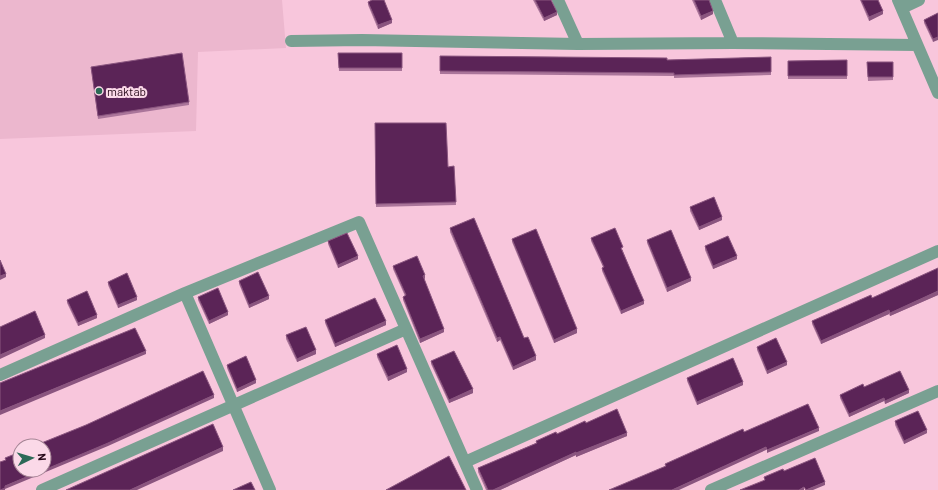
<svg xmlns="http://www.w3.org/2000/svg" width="938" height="490" font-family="Barlow,sans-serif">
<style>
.built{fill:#ecb7ce}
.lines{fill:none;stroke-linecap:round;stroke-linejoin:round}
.minor{stroke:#79a092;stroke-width:12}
.wall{fill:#aa759a}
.shaded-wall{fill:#8a557f}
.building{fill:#5b2457;stroke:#8a557f}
.poi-dot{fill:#2c6a57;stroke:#fbd9e8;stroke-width:1.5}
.labels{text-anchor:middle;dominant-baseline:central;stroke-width:4;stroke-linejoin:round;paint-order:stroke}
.poi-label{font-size:12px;fill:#250818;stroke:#fbd9e8;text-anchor:start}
</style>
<rect width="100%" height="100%" fill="#f8c6dc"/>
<path class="built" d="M0,0H282L286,48L198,52L196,131L0,139Z"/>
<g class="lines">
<path class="minor" d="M558,0L578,44
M715,0L733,43
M898,0L938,93
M902,8L919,0
M291,41L362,40L578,44L733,43L917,45
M185,293L270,490
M0,375L185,293L359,222L477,490
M465,462L938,251
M42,490L406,329
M711,490L938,391"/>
</g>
<path class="wall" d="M533,0H551L557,15L544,21Z
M692,0H709L713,14L701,20Z
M860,0H878L883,14L869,21Z
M368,2L392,23L378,29L368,5Z
M938,13L933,42L924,23V20Z
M338,53H402V71H339Z
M440,56L667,60L771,57V75L674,78V76L440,74Z
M847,60V79H788V61Z
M867,62H893V80L868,81Z
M91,67L189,102V105L98,119Z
M375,123L448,167L454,166L456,205L376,207Z
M690,207L722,220L699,230L690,211Z
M450,228L524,338L536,360L513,370L500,340L497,342L450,232Z
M591,238L623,250V251L644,304L621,314L602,271V268L603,267L591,241Z
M512,239L577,333L554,343L512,242Z
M647,240L691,281L667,292L647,243Z
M328,241L358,259L338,268L328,244Z
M705,246L737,259L713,269L705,250Z
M393,266L425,278L424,279L444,332L420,343L403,300V297L405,296L393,269Z
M239,281L269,299L249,308L239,284Z
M108,282L137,300L118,308L108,285Z
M938,295L890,316L889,314L821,344L812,324V321L872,298Z
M198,297L228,315L209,324L198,300Z
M67,300L97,318L78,326L67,303Z
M325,320L386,325L335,347L325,323Z
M286,335L316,354L297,362L286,339Z
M757,347L787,365L767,374L757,350Z
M377,354L407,372L388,381L377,357Z
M431,361L473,393L449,403L431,364Z
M227,365L256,383L237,392L227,368Z
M687,378L743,385L697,405L687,381Z
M864,387L909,393L885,404L884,401L849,417L840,398V395Z
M895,421L927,433L904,444L895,425Z
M586,423L627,436L576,457V455L500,490H486L478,472V468L536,443V441Z"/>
<path class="shaded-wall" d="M713,11V14L701,20V16Z
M883,11V14L869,21V17Z
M557,12V15L544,21V18Z
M392,20V23L378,29V25Z
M938,37V40L933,42V39Z
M722,217V220L699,230V227Z
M358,256V259L338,268V265Z
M737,256V259L713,269V266Z
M6,274V277L0,280V276Z
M425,275V278L423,280V276Z
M691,278V281L667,292V288Z
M938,291V295L890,316V313Z
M269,296V299L249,308V305Z
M137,297V300L118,308V305Z
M644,301V304L621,314V311Z
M889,310V314L821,344V341Z
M228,312V315L209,324V321Z
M97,315V318L78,326V323Z
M386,321V325L335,347V344Z
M444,329V332L420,343V339Z
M577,329V333L554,343V340Z
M45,335V338L0,359V355Z
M500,337V340L497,342V338Z
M316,350V354L297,362V359Z
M146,351V354L0,415V411Z
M536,356V360L513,370V367Z
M787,362V365L767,374V371Z
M407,369V372L388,381V377Z
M256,380V383L237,392V389Z
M743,382V385L697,405V402Z
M473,389V393L449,403V400Z
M909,390V393L885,404V401Z
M214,395V398L108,446L5,489V490H1L5,486Z
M884,398V401L849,417V414Z
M819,428V431L767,453V450Z
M927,430V433L904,444V441Z
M627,433V436L576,457V453Z
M223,447V451L137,490H130Z
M766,447V450L679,490H672Z
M576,452V455L500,490H493Z
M825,482V485L813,490H806Z
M804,487V490H799Z"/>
<path class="building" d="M372,0H384L392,20L378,25L368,2Z
M535,0H551L557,12L544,18Z
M694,0H709L713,11L701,16Z
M861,0H878L883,11L869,17Z
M938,13V37L933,39L924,20Z
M182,53L189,102L98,116L91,67Z
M338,53H402V68H339Z
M440,56L667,58V60L771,57V72L674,75V73L440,71Z
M847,60V76H788V61Z
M867,62H893V77H868Z
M375,123H446L448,167L454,166L456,202L376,204Z
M714,197L722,217L699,227L690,207Z
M474,218L524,338L528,337L536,356L513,367L500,337L497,338L450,228Z
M615,228L623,247L621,248L644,301L621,311L602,268L604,267L591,238Z
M536,229L577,329L554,340L512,239Z
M671,230L691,278L667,288L647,240Z
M347,233L358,256L338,265L328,241Z
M728,236L737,256L713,266L705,246Z
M417,256L425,275L423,276L444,329L420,339L403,297L406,295L393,266Z
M0,260L6,274L0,276Z
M938,268V291L890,313L889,310L821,341L812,321L871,295L872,298Z
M258,272L269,296L249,305L239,281Z
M127,273L137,297L118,305L108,282Z
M218,288L228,312L209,321L198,297Z
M87,291L97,315L78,323L67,300Z
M375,298L386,321L335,344L325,320Z
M35,311L45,335L0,355V327Z
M306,327L316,350L297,359L286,335Z
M135,328L146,351L0,411V383Z
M776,338L787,362L767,371L757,347Z
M397,345L407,369L388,377L377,354Z
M454,351L473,389L449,400L431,361Z
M246,356L256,380L237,389L227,365Z
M733,358L743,382L697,402L687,378Z
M203,371L214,395L108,443L44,470V446H34L86,425Z
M900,371L909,390L885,401L884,398L849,414L840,395L863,384L864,387Z
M808,404L819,428L767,450L766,447L672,490H609L666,466L665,464L743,429L744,432Z
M617,409L627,433L576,453V452L493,490H488L478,468L537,443L536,441L556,432L557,434L585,421L586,423Z
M918,411L927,430L904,441L895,421Z
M213,424L223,447L130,490H66Z
M20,452V470H43L5,486V488L0,490V462L6,460L5,458Z
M449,456L466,490H386Z
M815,458L825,482L806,490L804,487L799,490H740L765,480L764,477L783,469L784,471Z
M251,482L255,490H233Z"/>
<circle class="poi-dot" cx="99" cy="91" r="4"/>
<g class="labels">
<g class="poi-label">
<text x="107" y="91">maktab</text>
</g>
</g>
<g transform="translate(32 458) rotate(85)"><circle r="19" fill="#fbd9e8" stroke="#a58595"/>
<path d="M0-3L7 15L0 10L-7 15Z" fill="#2c6a57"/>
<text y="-6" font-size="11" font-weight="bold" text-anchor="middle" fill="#250818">N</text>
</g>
</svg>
